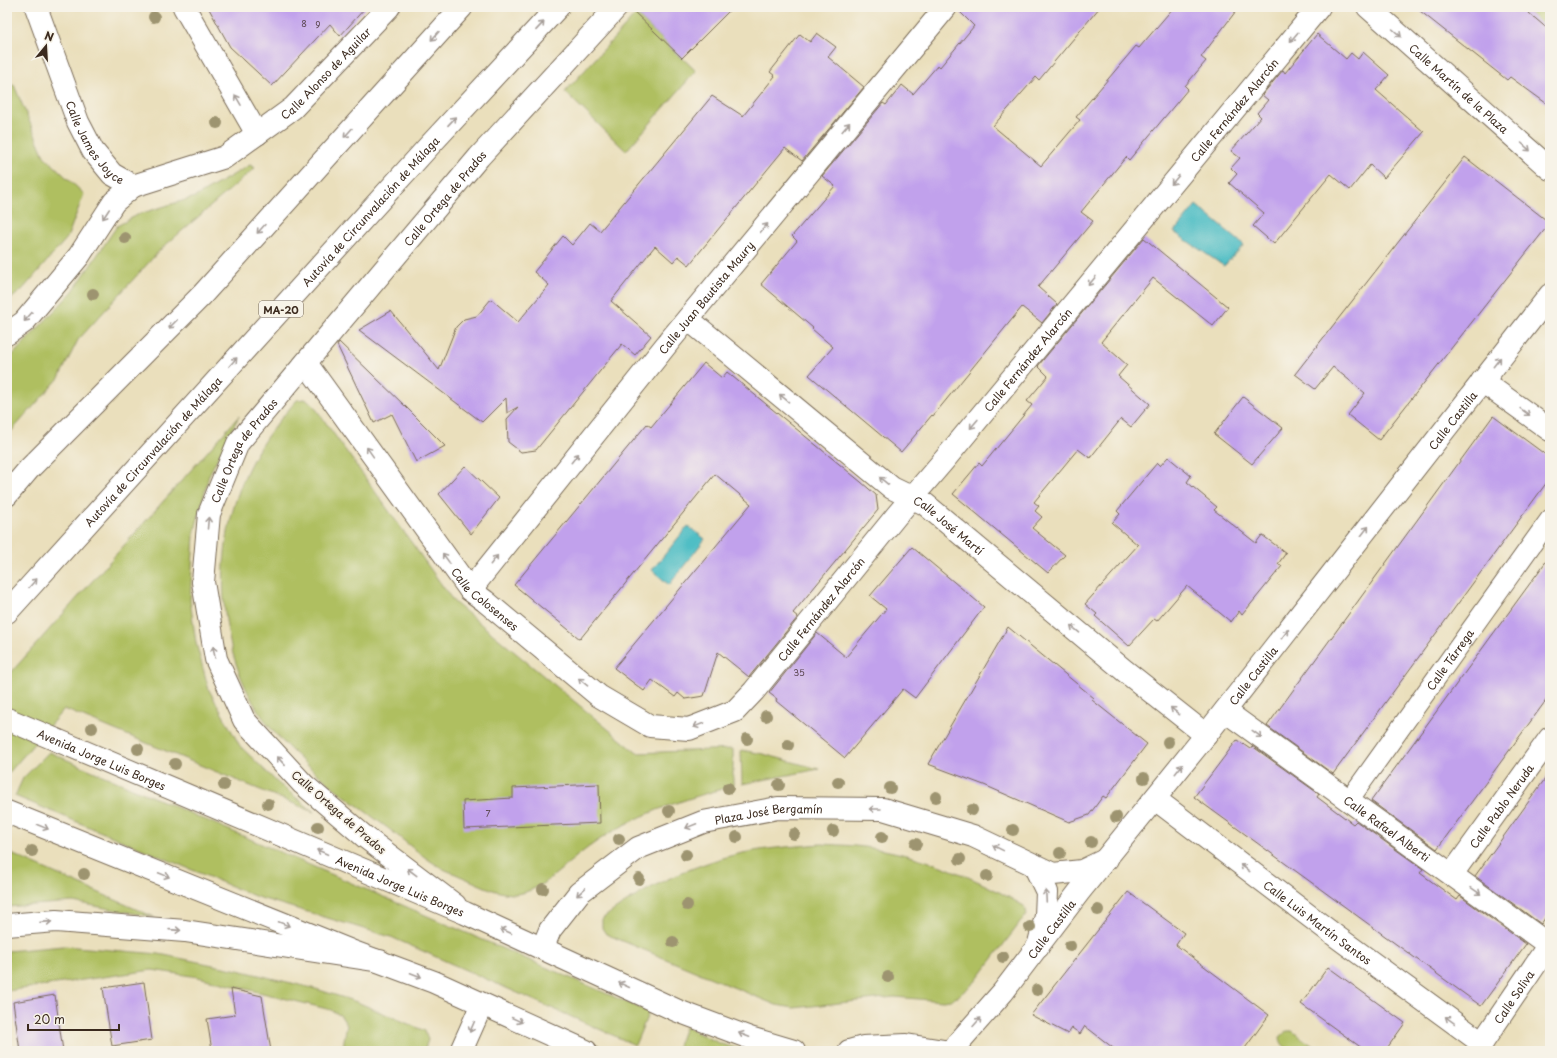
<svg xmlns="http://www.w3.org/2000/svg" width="1557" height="1058" font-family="'Playpen Sans',sans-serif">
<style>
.green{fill:#afbf61;stroke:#757440}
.water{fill:#4fbec5;stroke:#457472}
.building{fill:#c1a1ec}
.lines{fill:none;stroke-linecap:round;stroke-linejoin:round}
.pedestrian-casing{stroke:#786955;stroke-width:21}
.minor-casing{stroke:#786955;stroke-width:24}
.tertiary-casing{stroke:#786955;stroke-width:24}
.secondary-casing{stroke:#786955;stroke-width:24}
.motorway-casing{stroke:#786955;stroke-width:24}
.pedestrian{stroke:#fff;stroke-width:19}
.minor{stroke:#fff;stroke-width:22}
.tertiary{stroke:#fff;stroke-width:22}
.secondary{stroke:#fff;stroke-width:22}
.motorway{stroke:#fff;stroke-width:22}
.tree{fill:#9d9470}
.oneway{stroke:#a79f9a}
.labels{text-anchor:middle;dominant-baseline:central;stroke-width:3.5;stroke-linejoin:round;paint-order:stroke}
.number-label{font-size:9px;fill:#5c4852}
.shield{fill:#f7f3e8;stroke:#73665b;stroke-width:1}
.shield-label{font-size:10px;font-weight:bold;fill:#3b2a1e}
.street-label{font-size:11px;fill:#3b2a1e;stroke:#f7f3e8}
</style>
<rect width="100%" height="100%" fill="#f7f3e8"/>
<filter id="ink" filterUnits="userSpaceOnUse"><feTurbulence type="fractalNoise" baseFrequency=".025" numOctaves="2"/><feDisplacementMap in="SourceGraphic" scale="8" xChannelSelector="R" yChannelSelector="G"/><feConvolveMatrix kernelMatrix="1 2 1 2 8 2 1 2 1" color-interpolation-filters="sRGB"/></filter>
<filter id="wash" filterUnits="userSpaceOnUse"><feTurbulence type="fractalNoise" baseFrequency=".012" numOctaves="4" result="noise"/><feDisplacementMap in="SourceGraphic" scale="16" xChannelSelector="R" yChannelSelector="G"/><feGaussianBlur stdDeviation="0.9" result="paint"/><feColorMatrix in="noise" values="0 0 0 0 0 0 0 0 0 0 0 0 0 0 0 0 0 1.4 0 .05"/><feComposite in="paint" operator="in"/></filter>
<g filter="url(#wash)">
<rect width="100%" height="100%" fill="#eadfbc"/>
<path class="green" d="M1522,7H1550V31Z
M636,14L696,71L626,151L565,92Z
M7,84L14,85L44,156L84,194L67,238L23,289L7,302Z
M250,165L255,168L161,249L78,340L59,378L7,436V361L73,291L117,226L139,214L195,197Z
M304,399L311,402L454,602L637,753L733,749V786C692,797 652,809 615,830C603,837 591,845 581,853C561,868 542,891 516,894C498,895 477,883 460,876C454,873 446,871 440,867C422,857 405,841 389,829C349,799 307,770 274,732C211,659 209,536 256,454C267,434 282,417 297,400Z
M239,416L209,475L194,534L190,600L196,643L209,690L240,746L279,784L314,812L64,709L7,775V677Z
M741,750L763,754L819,769L742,784Z
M49,752L649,1012L635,1045L391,937L257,897L15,796L23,778Z
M821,844C835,845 850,845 864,847C921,854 975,877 1024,906L1026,915L975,982L957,997L950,1000L943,1001L894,997L794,1008L776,1005L606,934L602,928V919C639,891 685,868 730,856C760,848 790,847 821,844Z
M7,852L154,917L73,902L7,907Z
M64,946L159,954L238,970L316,989L357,1002L425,1031L428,1040L424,1051H343L344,1040L347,1025L341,1016L331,1010L198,977L152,970L7,991V951Z
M685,1027L721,1044L746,1051H676Z
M1287,1031H1292L1320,1051C1307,1051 1281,1055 1280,1037Z"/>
<path class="water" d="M1196,205L1244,245L1224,266L1174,232Z
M688,526L705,539L669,585L652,570Z"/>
<g id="blocks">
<path class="building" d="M208,7H366L340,36L330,24L272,86L230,47Z
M629,7H733L682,58Z
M958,7H1100L1039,80L1036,77L993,126L1041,166L1080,120L1076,117L1136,46L1139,48L1174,7H1239L1201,57L1206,61L1185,86L1188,89L1129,160L1126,157L1081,212L1093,221L1038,287L1057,304L1042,323L1022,307L933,416L932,415L901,452L809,375L833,347L812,329L813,328L761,284L797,241L792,236L835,186L822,176L883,103L886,105L902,85L913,94L938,65L940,67L974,26L958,10Z
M1415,7H1522L1550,31V106L1510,77L1507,80Z
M817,33L836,47L828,57L864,87L802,161L785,148L689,265L678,256L673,262L655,246L611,301L651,336L635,355L622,344L536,450L521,452L508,442L507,419L518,407L507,413L506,398L482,422L359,330L391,311L439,370L456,327L464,319L477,316L491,299L518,322L549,285L534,272L563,236L572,245L590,223L600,231L712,96L743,116L775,76L770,72L800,34L810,42Z
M1317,34L1346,59L1351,53L1358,59L1363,52L1389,75L1376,90L1424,132L1384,178L1370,165L1350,190L1331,174L1274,244L1253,226L1264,213L1229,183L1237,174L1231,168L1240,158L1231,151L1261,117L1257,113L1268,100L1262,95L1283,70L1285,73Z
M1465,157L1550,223L1379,440L1348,415L1365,393L1333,367L1315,389L1295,374Z
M1144,238L1228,307L1213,326L1153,278L1101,342L1127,365L1118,376L1150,404L1131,427L1121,419L1090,458L1078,449L1034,502L1039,506L1035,511L1042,517L1032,528L1065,555L1048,573L953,494L979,463L982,466L1032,405L1027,401L1048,376L1038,366Z
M339,342L406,407L445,446L416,462L392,414L374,423L337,345Z
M704,363L722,378L727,372L861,482L876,495L878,510L793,613L798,617L749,677L718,652L704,696L685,699L678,693L675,697L652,680L644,691L614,668L751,504L715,474L580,639L514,585L647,424L651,427Z
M1243,397L1283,428L1252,464L1214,434Z
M1493,416L1550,458V478L1333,774L1267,726Z
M1168,457L1191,476L1187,482L1217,507L1214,510L1256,543L1262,535L1286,553L1278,564L1282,566L1242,615L1239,611L1231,622L1187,586L1157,621L1154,619L1129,646L1095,616L1097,614L1085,604L1138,545L1112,523L1120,514L1117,511L1157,463L1160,466Z
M465,466L499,498L471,534L439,494Z
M912,547L984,607L915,698L903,689L845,758L776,701L777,699L769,693L817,633L846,657L886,609L870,596Z
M1550,556V695L1437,849L1371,801Z
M1008,627L1094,698L1092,700L1147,744L1106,798L1103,796L1089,815L1069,822L984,785L928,764Z
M1237,740L1250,749L1252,746L1319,794L1317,797L1353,824L1356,821L1423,869L1420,873L1457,900L1460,896L1526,944L1481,1006L1194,797Z
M1550,772V911L1541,924L1475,876Z
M599,784L600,823L464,829L463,801L513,798V788Z
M1128,892L1184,933L1176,945L1269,1015L1243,1051H1117L1085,1026L1080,1034L1072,1028L1068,1034L1031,1015Z
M1328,967L1405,1023L1385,1051H1366L1301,1004Z
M144,982L152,1040L112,1046L103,988Z
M231,989L262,996L271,1051H212L207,1019L235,1015Z
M55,995L63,1051H20L13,1002Z"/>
</g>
</g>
<g filter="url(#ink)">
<use href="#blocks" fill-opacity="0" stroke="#786955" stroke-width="1"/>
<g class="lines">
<g class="pedestrian-casing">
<g id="pedestrian">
<path id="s1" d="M1349,800L1550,519"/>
</g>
</g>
<g class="minor-casing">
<g id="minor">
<path id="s2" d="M36,7L78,122L93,151L112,174L133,186L225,157L293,108L389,7"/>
<path d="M184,7L257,134"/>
<path id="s3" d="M1368,7L1550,169"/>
<path id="s4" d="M688,319L892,488L925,504L1125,671L1206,735"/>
<path d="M7,334L24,322L79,256L114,202L133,186"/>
<path id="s5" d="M306,363L470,590L485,601L599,696L650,726L689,729L735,711L754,691L897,515L945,459L1319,7"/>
<path d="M1482,381L1550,430"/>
<path id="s6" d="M470,590L671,339L946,7"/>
<path id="s7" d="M1225,711L1549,945"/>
<path id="s8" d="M1155,799L1337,937L1482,1043"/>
<path d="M1034,865L1047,892L1046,916L1038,947"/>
<path id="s9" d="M1452,874L1550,738"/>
<path id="s10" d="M455,905L365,837L303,784L244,720L216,659L203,582L209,514L238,443L479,157L617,7"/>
<path id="s11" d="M543,947L550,930L579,893L638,848L703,822L778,808L883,809L973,836L1053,874L1082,871L1107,859"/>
<path d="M461,1051L482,1004"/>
<path id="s12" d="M1478,1051L1482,1043L1550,943"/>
</g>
</g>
<g class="tertiary-casing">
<g id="tertiary">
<path id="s13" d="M951,1051L1003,992L1079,892L1206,735L1550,295"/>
</g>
</g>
<g class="secondary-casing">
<g id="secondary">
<path id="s14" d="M7,719L465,913L678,1011L750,1038L794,1051"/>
<path d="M7,812L351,951L434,982L586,1051"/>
<path d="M849,1051L863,1047L906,1045L944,1051"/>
</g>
</g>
<g class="motorway-casing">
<g id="motorway">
<path d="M7,495L29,469L202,295L462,7"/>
<path id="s15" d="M7,612L429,146L558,7"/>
<path d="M7,925L56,921L185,931L380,961"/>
</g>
</g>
<use href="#pedestrian" class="pedestrian"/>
<use href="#minor" class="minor"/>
<use href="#tertiary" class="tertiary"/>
<use href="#secondary" class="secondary"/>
<use href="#motorway" class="motorway"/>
</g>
<g class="tree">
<circle cx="154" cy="17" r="6"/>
<circle cx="217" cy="123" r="6"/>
<circle cx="125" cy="238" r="6"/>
<circle cx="93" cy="294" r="6"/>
<circle cx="766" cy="716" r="6"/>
<circle cx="92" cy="728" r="6"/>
<circle cx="747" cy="739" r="6"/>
<circle cx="1168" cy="742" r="6"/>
<circle cx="788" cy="745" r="6"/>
<circle cx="138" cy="749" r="6"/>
<circle cx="175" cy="764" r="6"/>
<circle cx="1144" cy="778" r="6"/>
<circle cx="838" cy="782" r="6"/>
<circle cx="224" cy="785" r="6"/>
<circle cx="779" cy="785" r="6"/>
<circle cx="728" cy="788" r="6"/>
<circle cx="890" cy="788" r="6"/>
<circle cx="936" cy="797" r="6"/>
<circle cx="268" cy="804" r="6"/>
<circle cx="972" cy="810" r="6"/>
<circle cx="669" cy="811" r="6"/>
<circle cx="1116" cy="817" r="6"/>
<circle cx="318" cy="827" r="6"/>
<circle cx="1013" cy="830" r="6"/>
<circle cx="833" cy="831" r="6"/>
<circle cx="794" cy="834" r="6"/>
<circle cx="737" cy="837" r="6"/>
<circle cx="882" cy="837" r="6"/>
<circle cx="619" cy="839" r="6"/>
<circle cx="1091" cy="842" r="6"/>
<circle cx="916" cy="844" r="6"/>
<circle cx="32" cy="851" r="6"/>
<circle cx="1060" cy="853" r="6"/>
<circle cx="686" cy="855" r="6"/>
<circle cx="960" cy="859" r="6"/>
<circle cx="84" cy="874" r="6"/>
<circle cx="987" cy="876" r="6"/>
<circle cx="639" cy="879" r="6"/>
<circle cx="543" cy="889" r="6"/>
<circle cx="687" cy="905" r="6"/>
<circle cx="1098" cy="910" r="6"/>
<circle cx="1030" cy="927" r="6"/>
<circle cx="673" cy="942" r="6"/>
<circle cx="1070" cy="946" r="6"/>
<circle cx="1003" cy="957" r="6"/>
<circle cx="888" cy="977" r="6"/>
<circle cx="1037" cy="990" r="6"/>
</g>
<defs><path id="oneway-shaft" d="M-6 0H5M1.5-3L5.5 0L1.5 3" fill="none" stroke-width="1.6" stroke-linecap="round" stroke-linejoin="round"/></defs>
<g class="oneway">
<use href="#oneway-shaft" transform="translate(540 26) rotate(-47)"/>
<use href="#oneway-shaft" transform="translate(1397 33) rotate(42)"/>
<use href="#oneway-shaft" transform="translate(435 36) rotate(132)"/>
<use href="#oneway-shaft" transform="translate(1294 37) rotate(130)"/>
<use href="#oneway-shaft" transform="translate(238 100) rotate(-120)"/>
<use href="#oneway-shaft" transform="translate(452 121) rotate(-47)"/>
<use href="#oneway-shaft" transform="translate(846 127) rotate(-50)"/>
<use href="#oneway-shaft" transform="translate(348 133) rotate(132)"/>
<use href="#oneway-shaft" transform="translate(1526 147) rotate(42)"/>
<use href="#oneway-shaft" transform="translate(1175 180) rotate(130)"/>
<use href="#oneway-shaft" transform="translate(106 214) rotate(123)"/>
<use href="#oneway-shaft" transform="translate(764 228) rotate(-50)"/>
<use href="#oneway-shaft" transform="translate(261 229) rotate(132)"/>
<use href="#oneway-shaft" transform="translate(1092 281) rotate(130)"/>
<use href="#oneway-shaft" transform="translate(28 317) rotate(131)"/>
<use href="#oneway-shaft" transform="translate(173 324) rotate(135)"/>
<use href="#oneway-shaft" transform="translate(233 362) rotate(-48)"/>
<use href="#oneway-shaft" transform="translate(1497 362) rotate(-52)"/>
<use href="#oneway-shaft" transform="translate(784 398) rotate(-140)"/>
<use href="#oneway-shaft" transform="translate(1525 412) rotate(36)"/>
<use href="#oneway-shaft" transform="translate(974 424) rotate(130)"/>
<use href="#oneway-shaft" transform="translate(370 452) rotate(-125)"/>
<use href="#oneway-shaft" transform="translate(575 458) rotate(-51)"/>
<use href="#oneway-shaft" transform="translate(884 481) rotate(-140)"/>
<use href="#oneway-shaft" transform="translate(208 523) rotate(-85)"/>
<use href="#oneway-shaft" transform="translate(1365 531) rotate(-52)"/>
<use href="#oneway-shaft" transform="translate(446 558) rotate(-126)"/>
<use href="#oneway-shaft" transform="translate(494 560) rotate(-52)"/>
<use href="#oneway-shaft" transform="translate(33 583) rotate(-48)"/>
<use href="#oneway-shaft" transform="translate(1075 629) rotate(-140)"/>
<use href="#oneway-shaft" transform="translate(1285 634) rotate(-52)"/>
<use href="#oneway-shaft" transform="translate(214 652) rotate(-99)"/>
<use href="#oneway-shaft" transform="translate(583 682) rotate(-140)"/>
<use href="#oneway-shaft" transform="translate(1175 711) rotate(-141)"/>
<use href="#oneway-shaft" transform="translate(699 725) rotate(158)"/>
<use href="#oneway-shaft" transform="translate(1257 734) rotate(36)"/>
<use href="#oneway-shaft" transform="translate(281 761) rotate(-133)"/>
<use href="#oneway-shaft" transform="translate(1179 769) rotate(-51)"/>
<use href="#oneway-shaft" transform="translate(875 809) rotate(180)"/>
<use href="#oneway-shaft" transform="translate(691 826) rotate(158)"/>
<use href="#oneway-shaft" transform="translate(43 827) rotate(22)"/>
<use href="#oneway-shaft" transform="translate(998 848) rotate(-154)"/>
<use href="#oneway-shaft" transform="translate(322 852) rotate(-157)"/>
<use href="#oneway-shaft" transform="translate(1245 868) rotate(-143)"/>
<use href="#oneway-shaft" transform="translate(412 872) rotate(-143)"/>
<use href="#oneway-shaft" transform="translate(164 875) rotate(22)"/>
<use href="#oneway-shaft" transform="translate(1476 891) rotate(35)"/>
<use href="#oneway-shaft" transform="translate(581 892) rotate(137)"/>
<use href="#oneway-shaft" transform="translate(1046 896) rotate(-93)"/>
<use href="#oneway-shaft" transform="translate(46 922) rotate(-4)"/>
<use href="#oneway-shaft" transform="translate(284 924) rotate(22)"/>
<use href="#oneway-shaft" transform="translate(175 930) rotate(4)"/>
<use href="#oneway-shaft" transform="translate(506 931) rotate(-156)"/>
<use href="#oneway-shaft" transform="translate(416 975) rotate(21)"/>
<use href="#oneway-shaft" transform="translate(624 985) rotate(-155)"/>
<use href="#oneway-shaft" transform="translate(517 1020) rotate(25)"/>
<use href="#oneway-shaft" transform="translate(1450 1020) rotate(-144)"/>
<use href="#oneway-shaft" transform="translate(977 1022) rotate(-48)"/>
<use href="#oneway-shaft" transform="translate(472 1027) rotate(114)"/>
<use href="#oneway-shaft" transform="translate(744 1035) rotate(-159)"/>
</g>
</g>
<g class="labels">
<g class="number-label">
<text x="304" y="23">8</text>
<text x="318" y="24">9</text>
<text x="799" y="672">35</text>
<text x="488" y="813">7</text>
</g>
<rect class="shield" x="259" y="301" width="44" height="16" rx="3"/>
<g class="shield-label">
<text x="281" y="309">MA-20</text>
</g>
<g class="street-label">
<text stroke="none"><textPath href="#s2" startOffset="437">Calle Alonso de Aguilar</textPath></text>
<text stroke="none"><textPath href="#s3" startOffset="122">Calle Martín de la Plaza</textPath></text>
<text stroke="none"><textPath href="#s5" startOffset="1376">Calle Fernández Alarcón</textPath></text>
<text stroke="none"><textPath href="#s2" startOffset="149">Calle James Joyce</textPath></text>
<text stroke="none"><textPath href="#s10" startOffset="892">Calle Ortega de Prados</textPath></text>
<text stroke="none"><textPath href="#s15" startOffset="541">Autovía de Circunvalación de Málaga</textPath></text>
<text stroke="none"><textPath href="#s6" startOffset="376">Calle Juan Bautista Maury</textPath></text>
<text stroke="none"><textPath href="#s5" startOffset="1052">Calle Fernández Alarcón</textPath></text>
<text stroke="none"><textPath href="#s13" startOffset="806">Calle Castilla</textPath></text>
<text stroke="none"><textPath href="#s15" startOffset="217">Autovía de Circunvalación de Málaga</textPath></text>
<text stroke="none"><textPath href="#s10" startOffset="568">Calle Ortega de Prados</textPath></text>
<text stroke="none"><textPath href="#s4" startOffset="333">Calle José Martí</textPath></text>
<text stroke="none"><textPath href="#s5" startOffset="297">Calle Colosenses</textPath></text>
<text stroke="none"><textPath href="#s5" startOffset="728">Calle Fernández Alarcón</textPath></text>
<text stroke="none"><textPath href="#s1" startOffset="173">Calle Tárrega</textPath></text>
<text stroke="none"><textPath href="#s13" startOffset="482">Calle Castilla</textPath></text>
<text stroke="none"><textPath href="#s14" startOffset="103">Avenida Jorge Luis Borges</textPath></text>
<text stroke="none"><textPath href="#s9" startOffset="84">Calle Pablo Neruda</textPath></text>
<text transform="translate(339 812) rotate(41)">Calle Ortega de Prados</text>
<text stroke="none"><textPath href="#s11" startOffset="276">Plaza José Bergamín</textPath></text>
<text stroke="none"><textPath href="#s7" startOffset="200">Calle Rafael Alberti</textPath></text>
<text stroke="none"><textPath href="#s14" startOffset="427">Avenida Jorge Luis Borges</textPath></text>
<text stroke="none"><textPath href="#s8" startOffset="204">Calle Luis Martín Santos</textPath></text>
<text stroke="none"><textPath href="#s13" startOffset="158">Calle Castilla</textPath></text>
<text stroke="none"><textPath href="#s12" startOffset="65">Calle Soliva</textPath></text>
</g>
</g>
<rect width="1557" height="1058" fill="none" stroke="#f7f3e8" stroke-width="24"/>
<g transform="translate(46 46) rotate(18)" stroke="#f7f3e8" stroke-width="3" paint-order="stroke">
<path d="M0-3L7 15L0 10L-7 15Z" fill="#3b2a1e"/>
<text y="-6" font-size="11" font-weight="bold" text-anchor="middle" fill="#3b2a1e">N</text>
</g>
<path d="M28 1024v6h91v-6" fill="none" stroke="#3b2a1e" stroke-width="2"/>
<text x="34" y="1024" font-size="12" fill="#3b2a1e" stroke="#f7f3e8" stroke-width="3" paint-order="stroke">20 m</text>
</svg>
